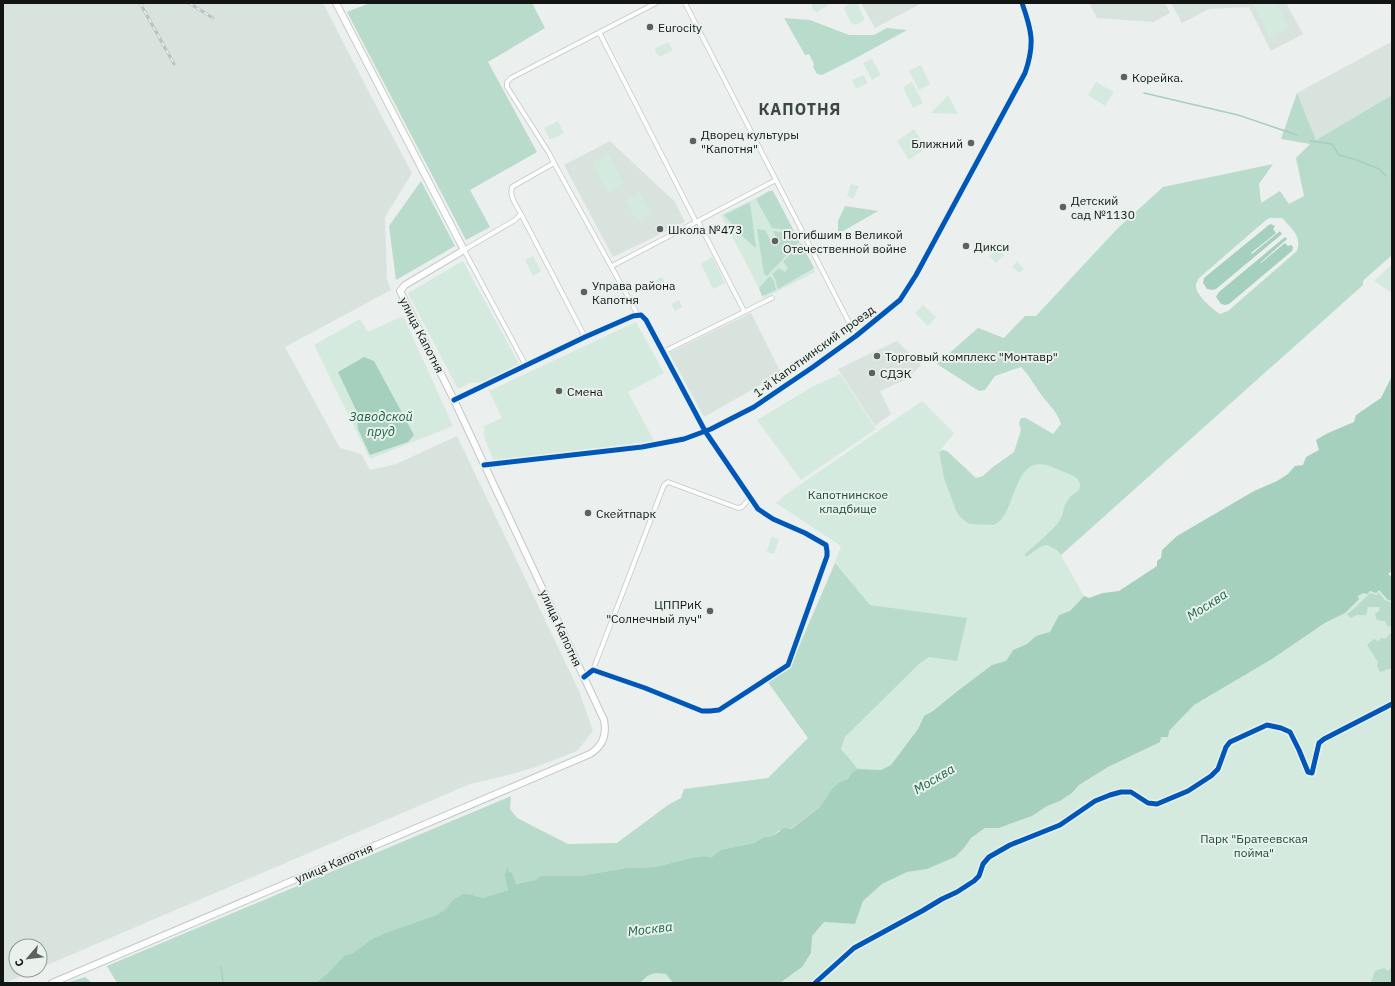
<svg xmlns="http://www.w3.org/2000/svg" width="1395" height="986" font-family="'IBM Plex Sans',sans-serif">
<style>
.built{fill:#d9e3de}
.green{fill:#d4eadf}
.forest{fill:#b8dbcb;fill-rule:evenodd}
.water{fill:#a5d0bd}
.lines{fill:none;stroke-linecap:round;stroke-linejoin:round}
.stream{stroke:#a5d0bd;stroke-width:1.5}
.minor-casing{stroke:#c4c8c6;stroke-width:5.5}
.tertiary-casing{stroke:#c4c8c6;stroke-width:6}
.secondary-casing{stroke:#c4c8c6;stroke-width:8}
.minor{stroke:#fcfdfc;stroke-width:4}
.tertiary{stroke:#fcfdfc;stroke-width:5}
.secondary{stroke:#fcfdfc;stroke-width:6}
.rail-casing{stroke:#c0c0c0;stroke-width:3}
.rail{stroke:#e9f1ed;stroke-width:1.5;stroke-dasharray:4.5;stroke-linecap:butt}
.cycleway-casing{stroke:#e9f1ed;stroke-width:8}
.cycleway{stroke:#0057b8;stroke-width:5}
.poi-dot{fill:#5e6160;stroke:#e9f1ed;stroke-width:1.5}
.labels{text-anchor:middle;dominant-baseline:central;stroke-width:4;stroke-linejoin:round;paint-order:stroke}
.poi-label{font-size:12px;fill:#121514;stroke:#e9f1ed;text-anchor:start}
.street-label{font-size:12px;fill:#121514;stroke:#e9f1ed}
.park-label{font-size:12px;fill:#1a4b38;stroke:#e9f1ed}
.water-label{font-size:13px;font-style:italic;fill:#1b6349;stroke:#e9f1ed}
.district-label{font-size:16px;font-weight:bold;letter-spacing:1px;fill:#3e4542;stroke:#e9f1ed}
</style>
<rect width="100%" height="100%" fill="#ebefed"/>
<path class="built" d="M3,3H323L373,100L412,173L385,217L387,280L391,290L285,347L340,448L361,454L370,470L396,464L457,436L579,691L593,731L577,751L536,767L504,776L470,784L40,968V946H16V970H35L5,983H3Z
M861,3H922L875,28Z
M1089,3H1165L1170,13L1153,22L1097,18Z
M1171,3H1286L1303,34L1271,51L1249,7L1209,9L1182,23Z
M1391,42L1392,95L1316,140L1297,93Z
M610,141L675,202L685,222L613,257L564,165Z
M751,313L781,373L704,417L669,353Z
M897,341L921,365L907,379L880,391L891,414L875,426L838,369Z"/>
<path class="green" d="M811,3H831L817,12L813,10Z
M851,3H857L864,18L863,21L856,25L851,23L844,9L845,6Z
M1253,3H1276L1289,28L1270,38Z
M668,42L673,50L659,57L654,49Z
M872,59L881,75L872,80L863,63Z
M921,65L930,84L919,90L909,71Z
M863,75L868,83L856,89L852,80Z
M912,82L923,103L913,108L903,87Z
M1096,82L1114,92L1105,106L1088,95Z
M948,95L958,114L931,113Z
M558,121L564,133L550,140L544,128Z
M914,129L926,148L909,160L897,141Z
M609,154L624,184L608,193L593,163Z
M851,184L859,186L853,199L847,196Z
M772,190L815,272L764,298L721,215Z
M640,192L651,215L637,222L626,200Z
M999,248L1004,255L996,263L989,256Z
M533,256L541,271L533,276L525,260Z
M712,257L725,283L713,289L701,264Z
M463,261L519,364L482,382L470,383L458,389L408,293Z
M1017,261L1024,269L1019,273L1012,267Z
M1392,264V293L1374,281Z
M662,277L667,286L658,290L654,281Z
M679,300L682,307L675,311L671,304Z
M923,305L936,317L928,326L915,313Z
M403,316L453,426L370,459L314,345L360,319L368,332Z
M636,322L664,373L628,392L654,441L494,461L484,437V426L502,418L489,391Z
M840,374L876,429L801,480L757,420L812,387Z
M922,401L954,433L939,452L944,478L956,511L960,517L969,524H984L992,526C997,520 1006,513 1009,505C1014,495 1019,474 1029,468C1038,461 1047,465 1057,469C1064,472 1081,476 1081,486C1080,491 1073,493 1070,496C1063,503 1065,511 1061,518C1054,529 1036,547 1026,557L1042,546L1047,545L1058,550L1084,596L1070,611L1059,615L1050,632L1036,636L1027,644L1013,650L1006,661L992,665L955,693L933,711L924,716L918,729L891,765L881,770L858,769L841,749L845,737L918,665L930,657L957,661L966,618L869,605L835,563L841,546L776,503L785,495Z
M771,537L779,539L774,554L767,552Z
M1379,590L1388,600L1392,601V983H780L802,967L811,953L812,936L824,922L855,924L863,901L882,884L907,872L927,869L955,857L964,848L971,838L985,828H999L1032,816L1047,806L1060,801L1072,793L1079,785L1108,767L1141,751L1169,731L1194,705L1272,659L1326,623L1345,613L1358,596L1363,593Z
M654,972L666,974L673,983H640L645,977Z"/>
<path class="forest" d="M370,3H532L545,28L488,62L537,152L470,190L490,227L466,240L347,12Z
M784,18L810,20L849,35H874L887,28L907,30L856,58L822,75L817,74L813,67L814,64L809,54L805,55Z
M1297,93L1316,140L1392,95V255L1366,278L1363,281V285L1061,555L1057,550L1047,545L1042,546L1026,557L1025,554C1035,545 1055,529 1061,518C1065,510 1062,507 1069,498C1072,493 1081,492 1080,485C1080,476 1066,473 1059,470C1050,466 1040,461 1030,467C1017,475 1012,504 1003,517C1001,520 997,523 994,525L969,524L960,517L956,511L944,478L939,452L943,450L947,451L976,478L983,476L993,467L1014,452L1021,430L1019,423L1021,418H1026L1053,434L1061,424C1057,411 1047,403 1040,393C1033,383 1029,375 1021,367L995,376L985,390L979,391L937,364L978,328L1004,338L1025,316H1036L1117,229L1163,187L1273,164L1259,184L1261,203L1280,191L1289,204L1304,196L1296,158L1310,144L1281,139ZM1270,218H1282C1292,229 1302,236 1297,251L1228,311L1220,314C1212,309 1194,294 1196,284C1197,282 1198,280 1199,278L1266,220Z
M421,181L455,246L396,280L389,226Z
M769,191H773L794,231L772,228L756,199Z
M750,202L756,248L740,234L724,215Z
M845,206L878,211L838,234V221Z
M757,229L765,230L773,245L778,242L773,231L795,234L800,241L767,276L764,274Z
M801,243L814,268L778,289L775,279L772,274L779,268L785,272L788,268L783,262Z
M770,276L774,281L776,290L762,296L759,288Z
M835,563L870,605L967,618L957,661L929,657L918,665L845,737L841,749L858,769L852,772L848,779L839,782L831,790L820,807L790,829L778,831L773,836L764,837L754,843L720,850L712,857L704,856L695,857L655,867L626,868L579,876H540L535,880L515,884L512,873L504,875L508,890L483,898L473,895L453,900L444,910L436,915L385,933L370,940L353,953L345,955L327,974L315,983H117L107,966L511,796L510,809L517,818L568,844L617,843L668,805L681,798L684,789L768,778L808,738L767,681L790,667Z
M1378,592L1385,600L1392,603V627L1387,626L1385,621L1377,620L1375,614L1379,611L1380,607H1368L1366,615H1357L1350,618L1347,614L1356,607L1370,593L1377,595Z
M1392,632V668L1380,672L1377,666L1378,662L1367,645L1374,639L1378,641L1381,638L1385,639Z
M1392,967V983H1371L1375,971L1384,968L1388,971Z
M85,977L92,983H66Z"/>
<path class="water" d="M1270,224L1275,226L1273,229L1276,233L1251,253L1252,254L1280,231L1282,234L1216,289L1213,290L1207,289L1203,283L1204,278Z
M1285,237L1287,239L1260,263H1261L1285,243L1288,246L1291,245L1293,247L1292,251L1229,304L1225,305L1221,304L1216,297L1219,292Z
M364,357L374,361L414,435L408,442L370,455L358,429L356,410L338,372Z
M1392,376V571L1388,574L1392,577V601L1388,600L1379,590L1376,593L1370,591L1367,594L1363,593L1358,596L1359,599L1345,613L1325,623L1272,659L1194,705L1169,731L1168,737H1161L1160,742L1108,767L1079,785L1072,793L1060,801L1047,806L1032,816L999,828H985L971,838L964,848L955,857L927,869L907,872L882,884L863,901L855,924L824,922L812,936L811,953L802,967L780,983H673L666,974C653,972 649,973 640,983H315L327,974L345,955L353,953L370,940L385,933L436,915L444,910L453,900L463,894L473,895L483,898L508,890L504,875L507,871L512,873L516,884L535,880L540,876H579L626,868L655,867L695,857L704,856L712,857L720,850L754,843L764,837L773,836L784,828L791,829L820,807L831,790L839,782L848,779L852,772L858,769L881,770L891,765L918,729L924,716L933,711L955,693L992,665L1006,661L1013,650L1027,644L1036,636L1050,632L1059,615L1070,611L1084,596L1089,598L1103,593L1119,591L1157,566V561L1161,558L1162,550L1177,536L1254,491L1277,481L1288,474L1295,466L1303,465L1306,457L1319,450L1316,440L1328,433L1354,422L1356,415L1381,398Z"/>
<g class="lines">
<path class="stream" d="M1144,93L1238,115L1297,135
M1310,141L1332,144L1339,155L1357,160L1379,169L1386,176
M507,871L508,868
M221,967L223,983"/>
<g class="minor-casing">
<path id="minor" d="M685,3L856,336
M599,32L696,222
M554,163L638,315
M521,214L585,337
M698,221L744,311
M612,266L776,180
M663,352L772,298
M526,366L464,250L515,220L521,214C517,206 509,197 512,187L554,163L549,153L507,87V82L511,78L656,3
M454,400L585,337L633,316L641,315L646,320L705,431L758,509L773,519L805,533L826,545L827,551V556L788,665L719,710L710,711H702L645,688L593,670L584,677
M593,670L664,485L668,482L738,508L742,507L750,498"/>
</g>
<g class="tertiary-casing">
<path id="tertiary" d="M484,465L642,447L684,439L711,429L754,407L813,367L856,336L900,300L916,275L1025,73C1035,44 1032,31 1022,3"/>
</g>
<g class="secondary-casing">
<path id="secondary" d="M52,983L590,754C603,746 607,735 604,720L454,400L400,291L405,285L464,250L336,3"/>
</g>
<use href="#minor" class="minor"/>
<use href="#tertiary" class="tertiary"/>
<use href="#secondary" class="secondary"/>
<g class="rail-casing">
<path id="rail" d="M140,3L174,64
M189,3L213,18"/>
</g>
<use href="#rail" class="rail"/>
<g class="cycleway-casing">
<path id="cycleway" d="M454,400L585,337L633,316L641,315L646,320L705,431L758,509L773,519L805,533L826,545L827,551V556L788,665L719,710L710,711H702L645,688L593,670L584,677
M484,465L642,447L684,439L711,429L754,407L813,367L856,336L900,300L916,275L1025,73C1035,44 1032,31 1022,3
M815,983L854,948L922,911L942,899L957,892L974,881L979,876L983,864L989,857L1010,845L1060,825L1095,801L1110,795L1121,792H1131L1148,803L1157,804L1188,791L1211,776L1218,769L1226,747L1230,742L1267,725L1281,728L1290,732L1299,750L1308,772L1312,773L1319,743L1324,739L1392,704"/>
</g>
<use href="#cycleway" class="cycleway"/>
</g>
<g class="poi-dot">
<circle cx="650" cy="27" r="4"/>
<circle cx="1124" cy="77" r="4"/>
<circle cx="693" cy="141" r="4"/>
<circle cx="971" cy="143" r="4"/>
<circle cx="1063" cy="207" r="4"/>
<circle cx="660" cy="229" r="4"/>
<circle cx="775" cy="241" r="4"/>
<circle cx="966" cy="246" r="4"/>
<circle cx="584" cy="292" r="4"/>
<circle cx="877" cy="356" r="4"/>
<circle cx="872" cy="373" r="4"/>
<circle cx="559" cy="391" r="4"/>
<circle cx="588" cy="513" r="4"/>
<circle cx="710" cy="611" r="4"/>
</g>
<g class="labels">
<g class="poi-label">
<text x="658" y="27">Eurocity</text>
<text x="1132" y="77">Корейка.</text>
<text x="701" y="134">Дворец культуры<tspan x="701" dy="14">"Капотня"</tspan></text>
<text x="963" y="143" text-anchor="end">Ближний</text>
<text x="1071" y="200">Детский<tspan x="1071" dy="14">сад №1130</tspan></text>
<text x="668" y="229">Школа №473</text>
<text x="783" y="234">Погибшим в Великой<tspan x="783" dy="14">Отечественной войне</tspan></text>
<text x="974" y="246">Дикси</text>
<text x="592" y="285">Управа района<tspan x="592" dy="14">Капотня</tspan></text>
<text x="885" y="356">Торговый комплекс "Монтавр"</text>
<text x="880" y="373">СДЭК</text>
<text x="567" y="391">Смена</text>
<text x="596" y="513">Скейтпарк</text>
<text x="702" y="604" text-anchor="end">ЦППРиК<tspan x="702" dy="14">"Солнечный луч"</tspan></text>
</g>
<g class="street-label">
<text transform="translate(422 335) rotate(63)">улица Капотня</text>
<text transform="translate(814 351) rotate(-36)">1-й Капотнинский проезд</text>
<text transform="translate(561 628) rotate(65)">улица Капотня</text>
<text transform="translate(334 863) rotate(-23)">улица Капотня</text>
</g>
<g class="park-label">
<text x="848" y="494">Капотнинское<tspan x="848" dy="14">кладбище</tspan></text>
<text x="1254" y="838">Парк "Братеевская<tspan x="1254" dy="14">пойма"</tspan></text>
</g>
<g class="water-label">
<text x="381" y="416">Заводской<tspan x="381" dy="15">пруд</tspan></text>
<text transform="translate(1207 605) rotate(-33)">Москва</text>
<text transform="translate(934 779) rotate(-31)">Москва</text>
<text transform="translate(650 929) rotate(-7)">Москва</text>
</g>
<g class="district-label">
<text x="800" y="109">КАПОТНЯ</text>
</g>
</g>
<rect width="1395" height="986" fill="none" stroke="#121514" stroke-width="8"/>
<g transform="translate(28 958) rotate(242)"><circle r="19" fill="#e9f1ed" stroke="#939996"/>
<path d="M0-3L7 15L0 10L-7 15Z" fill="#5e6160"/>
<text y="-6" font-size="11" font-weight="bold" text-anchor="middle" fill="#121514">С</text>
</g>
</svg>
